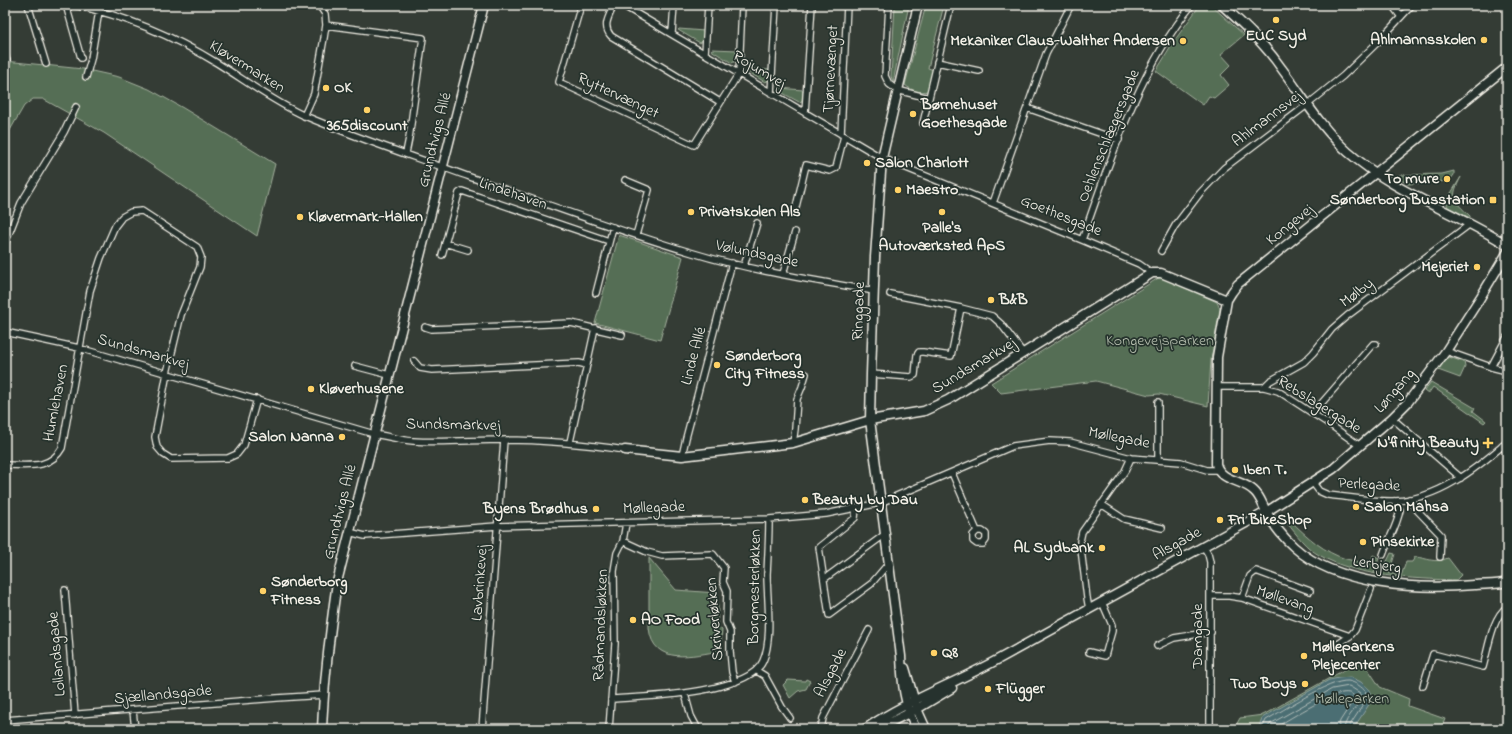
<svg xmlns="http://www.w3.org/2000/svg" width="1512" height="734" font-family="'Indie Flower',sans-serif">
<style>
.green{fill:#556e54;stroke:#a4b09e}
.water{fill:#4c6e73;stroke:#8fa2a2}
.lines{fill:none;stroke-linecap:round;stroke-linejoin:round}
.shore{stroke:#b1bdb9;stroke-width:1}
.street-casing{stroke:#f4f1e8;stroke-width:8}
.secondary-casing{stroke:#f4f1e8;stroke-width:11}
.street{stroke:#26332d;stroke-width:5.5}
.secondary{stroke:#26332d;stroke-width:8}
.poi-dot{fill:#ffd166;stroke:#26332d;stroke-width:1.5}
.labels{text-anchor:middle;dominant-baseline:central;stroke-width:3.5;stroke-linejoin:round;paint-order:stroke}
.poi-label{font-size:16px;font-weight:bold;fill:#f4f1e8;stroke:#26332d;text-anchor:start}
.street-label{font-size:16px;fill:#f4f1e8;stroke:#26332d}
.park-label{font-size:16px;fill:#b4bdad;stroke:#26332d}
</style>
<rect width="100%" height="100%" fill="#343c35"/>
<filter id="ink" filterUnits="userSpaceOnUse"><feTurbulence type="fractalNoise" baseFrequency=".025" numOctaves="2"/><feDisplacementMap in="SourceGraphic" scale="8" xChannelSelector="R" yChannelSelector="G"/><feConvolveMatrix kernelMatrix="1 2 1 2 8 2 1 2 1" color-interpolation-filters="sRGB"/></filter>
<g filter="url(#ink)">
<path class="green" d="M895,5H909L893,82L891,76Z
M926,5H944L928,68L934,70L928,91C920,93 912,91 905,85Z
M1200,5H1211L1244,35L1221,54L1231,65L1221,75L1229,85L1214,98L1209,96L1203,105L1156,71L1177,37Z
M679,29L704,31V40L700,43L678,30Z
M712,49L738,50L737,60L732,63L711,50Z
M5,61L83,69L119,77L149,89L183,108L275,164L257,236L104,133L43,99H33L24,106L5,139Z
M750,69L770,70V80L765,82L748,72Z
M779,88L803,90L802,101L799,102L779,91Z
M1454,171V175L1449,181L1408,184L1396,177L1399,175L1442,174Z
M1461,177C1450,198 1453,200 1470,216V218L1448,207L1447,205L1448,198Z
M619,235L683,257L660,340L595,323Z
M1160,277L1217,302L1220,309L1211,360L1208,406L1159,394L1149,395L1096,381L1001,393L991,383Z
M1449,357L1464,362L1465,367L1460,378L1438,370L1446,358Z
M1431,382L1475,408L1473,411L1486,421L1484,423L1433,387L1428,394L1424,391Z
M1291,521C1306,536 1325,553 1346,559C1354,561 1362,562 1371,564L1373,555L1379,558L1374,573L1381,574L1391,553L1395,554L1389,573L1401,576L1406,562H1412L1415,557C1428,558 1434,564 1448,558L1461,575L1456,580C1413,579 1357,577 1319,555C1306,548 1297,535 1287,523Z
M649,558L676,590L716,593L715,601L718,605L717,626L722,630L720,651C694,655 653,667 649,628Z
M1362,660L1380,687L1409,699L1408,706L1445,719L1441,729H1234L1240,718L1263,715Z
M806,679L810,681L806,689L798,691L790,698L783,685L788,680L805,681Z"/>
<path class="water" d="M1350,677L1361,682L1370,690V703L1353,729H1258L1262,718L1329,680L1339,678Z"/>
<g class="lines">
<path class="shore" d="M1262,729L1266,720C1284,710 1329,680 1348,681C1355,682 1362,687 1366,692L1365,702L1350,725L1349,729
M1267,729L1270,724L1332,689L1349,686L1360,693C1362,707 1345,715 1344,729
M1274,729C1284,721 1331,694 1342,693C1348,692 1353,693 1355,698L1340,721L1338,729"/>
<g class="street-casing">
<path id="street" d="M28,5L46,64
M66,5L81,58
M75,5C125,16 173,36 217,63C246,81 274,102 305,116C359,139 415,157 470,177C544,203 618,231 693,253C752,271 814,280 874,291
M581,5L559,82L694,145L739,73L742,5
M614,5C609,16 602,26 611,36L720,102
M622,5L882,158L1082,240L1139,264L1152,273
M889,5L885,76L889,84L897,90L929,98
M1392,5L1401,17
M326,25L423,38L409,138L406,153
M672,33L674,5
M705,53L708,5
M5,55L7,61
M937,62L979,71
M86,77L91,59L100,5
M771,93L776,5
M1027,108L1119,140
M805,113L812,5
M304,116L314,94L324,38L326,25L325,14L319,5
M923,123L951,5
M841,134L847,5
M625,180L649,190L636,235
M993,203L1046,54L1071,5
M795,211L806,165L830,171L836,168L844,136
M1082,240C1110,161 1138,70 1192,5
M445,243L468,250
M5,244L21,203L64,132L76,107
M1161,251L1175,226L1200,193L1224,168L1307,105L1343,76L1377,43L1412,5
M442,255L459,193L462,191L609,241
M744,266L757,223
M783,274L795,232
M596,293L613,227
M890,294L961,308L992,316L1001,324L1023,353
M425,327L431,329L571,323L622,335
M5,332L79,348L374,434C387,436 400,440 413,441C443,443 474,440 504,440C545,440 585,444 625,450
M1446,351L1491,367L1507,337
M414,361L420,368L432,370L579,363L587,365
M355,366L389,375
M1491,367L1507,371
M871,374L911,377L915,375L917,355L919,352H923L951,356L961,308
M1217,387H1264L1278,391L1332,426L1360,446
M1264,387L1270,381L1304,362L1313,353L1332,329L1347,316L1470,224
M1158,402V460
M1313,413L1373,344H1376
M1392,418L1461,478
M570,442L595,328
M793,443L795,429L797,399L802,387L806,374
M1502,446L1507,450
M682,456L686,438L732,263
M5,465C27,465 50,470 62,448L90,291L101,258L115,226L122,217L131,212L142,211L197,247L201,257L200,267L181,315L167,373L155,437L157,447L163,454L171,459L228,458L237,454L244,445L257,399
M952,473L977,531L973,535V541L977,544H983L986,540V534L982,531H977
M1313,483L1319,491L1328,495C1349,497 1374,502 1395,501C1438,499 1476,469 1507,442
M1409,499L1416,509L1441,535L1440,557
M1101,504L1124,519L1162,528
M856,508L855,518L819,547L829,615L871,584L888,564
M349,532L365,536L497,526L769,519L826,514L880,503L1013,446L1050,441L1070,442L1131,458L1181,462L1207,470H1218
M623,541L647,552L662,556L713,554L724,568L723,582L727,591L726,622L730,632V651L732,672L735,682
M1203,546L1208,554L1210,562V729
M1383,555C1388,540 1397,526 1400,510L1394,501
M824,579L884,535
M65,590L75,715
M1211,596H1229L1242,598L1350,636
M1242,598L1250,576L1256,571L1310,591
M1089,609L1087,598L1080,541L1082,532L1125,471L1131,458
M1338,644L1350,636L1355,630L1371,589
M1157,646L1174,638L1211,632
M1089,652L1105,656L1112,631V625L1102,602
M757,671L765,676L782,707L790,718
M1423,686L1433,654L1483,667C1488,650 1492,617 1507,607
M685,694L691,716L698,729
M611,699C644,697 749,694 763,661C773,639 767,598 767,574C768,555 769,537 769,519
M133,711L135,729
M5,720L277,698L324,695
M482,729L504,440
M609,729L615,644L614,571L617,553L623,541L626,523
M821,729L823,718L869,630"/>
</g>
<g class="secondary-casing">
<path id="secondary" d="M1222,5C1244,25 1265,44 1282,69C1303,97 1321,128 1348,152C1395,193 1455,212 1507,245
M1507,67L1238,284L1232,292L1227,300L1217,357L1216,464C1221,482 1242,479 1254,491C1260,496 1262,504 1266,511C1273,525 1283,537 1294,547C1337,586 1419,590 1474,585C1485,584 1497,585 1507,582
M625,450L682,456L793,443L870,420L924,411L948,400L1152,273H1161L1227,300
M905,668L917,709L926,729
M322,729C324,680 330,631 337,582L484,5
M865,729C906,701 953,684 997,660L1266,512L1333,469L1392,418L1408,402L1446,351L1480,298L1507,253
M877,729L917,709L952,688
M917,729C904,707 902,681 901,656L870,420L871,374L875,257L882,158L918,5"/>
</g>
<use href="#street" class="street"/>
<use href="#secondary" class="secondary"/>
</g>
</g>
<g class="poi-dot">
<circle cx="1276" cy="20" r="4"/>
<circle cx="1484" cy="40" r="4"/>
<circle cx="1183" cy="41" r="4"/>
<circle cx="326" cy="88" r="4"/>
<circle cx="367" cy="110" r="4"/>
<circle cx="913" cy="114" r="4"/>
<circle cx="867" cy="163" r="4"/>
<circle cx="1447" cy="179" r="4"/>
<circle cx="898" cy="190" r="4"/>
<rect x="1489" y="196" width="8" height="8" rx="2"/>
<circle cx="691" cy="212" r="4"/>
<circle cx="942" cy="212" r="4"/>
<circle cx="300" cy="217" r="4"/>
<circle cx="1477" cy="267" r="4"/>
<circle cx="991" cy="300" r="4"/>
<circle cx="717" cy="365" r="4"/>
<circle cx="311" cy="389" r="4"/>
<circle cx="342" cy="437" r="4"/>
<path d="M1486 437h4v4h4v4h-4v4h-4v-4h-4v-4h4z"/>
<circle cx="1235" cy="470" r="4"/>
<circle cx="805" cy="500" r="4"/>
<circle cx="1356" cy="507" r="4"/>
<circle cx="596" cy="509" r="4"/>
<circle cx="1220" cy="520" r="4"/>
<circle cx="1363" cy="542" r="4"/>
<circle cx="1102" cy="548" r="4"/>
<circle cx="263" cy="591" r="4"/>
<circle cx="633" cy="620" r="4"/>
<circle cx="934" cy="653" r="4"/>
<circle cx="1304" cy="656" r="4"/>
<circle cx="1305" cy="684" r="4"/>
<circle cx="988" cy="689" r="4"/>
</g>
<g class="labels">
<g class="poi-label">
<text x="1276" y="36" text-anchor="middle">EUC Syd</text>
<text x="1476" y="40" text-anchor="end">Ahlmannsskolen</text>
<text x="1175" y="41" text-anchor="end">Mekaniker Claus-Walther Andersen</text>
<text x="334" y="88">OK</text>
<text x="921" y="105">Børnehuset<tspan x="921" dy="18">Goethesgade</tspan></text>
<text x="367" y="126" text-anchor="middle">365discount</text>
<text x="875" y="163">Salon Charlott</text>
<text x="1439" y="179" text-anchor="end">To mure</text>
<text x="906" y="190">Maestro</text>
<text x="1485" y="200" text-anchor="end">Sønderborg Busstation</text>
<text x="699" y="212">Privatskolen Als</text>
<text x="308" y="217">Kløvermark-Hallen</text>
<text x="942" y="228" text-anchor="middle">Palle's<tspan x="942" dy="18">Autoværksted ApS</tspan></text>
<text x="1469" y="267" text-anchor="end">Mejeriet</text>
<text x="999" y="300">B&amp;B</text>
<text x="725" y="356">Sønderborg<tspan x="725" dy="18">City Fitness</tspan></text>
<text x="319" y="389">Kløverhusene</text>
<text x="334" y="437" text-anchor="end">Salon Nanna</text>
<text x="1479" y="443" text-anchor="end">N'finity Beauty</text>
<text x="1243" y="470">Iben T.</text>
<text x="813" y="500">Beauty by Dau</text>
<text x="1364" y="507">Salon Mahsa</text>
<text x="588" y="509" text-anchor="end">Byens Brødhus</text>
<text x="1228" y="520">Fri BikeShop</text>
<text x="1371" y="542">Pinsekirke</text>
<text x="1094" y="548" text-anchor="end">AL Sydbank</text>
<text x="271" y="582">Sønderborg<tspan x="271" dy="18">Fitness</tspan></text>
<text x="641" y="620">AO Food</text>
<text x="1312" y="647">Mølleparkens<tspan x="1312" dy="18">Plejecenter</tspan></text>
<text x="942" y="653">Q8</text>
<text x="1297" y="684" text-anchor="end">Two Boys</text>
<text x="996" y="689">Flügger</text>
</g>
<g class="street-label">
<text transform="translate(247 67) rotate(32)">Kløvermarken</text>
<text transform="translate(831 69) rotate(-87)">Tjørnevænget</text>
<text transform="translate(759 70) rotate(31)">Rojumvej</text>
<text transform="translate(618 96) rotate(25)">Ryttervænget</text>
<text transform="translate(1267 119) rotate(-37)">Ahlmannsvej</text>
<text transform="translate(1109 136) rotate(-68)">Oehlenschlægersgade</text>
<text transform="translate(435 140) rotate(-76)">Grundtvigs Allé</text>
<text transform="translate(513 194) rotate(19)">Lindehaven</text>
<text transform="translate(1061 216) rotate(22)">Goethesgade</text>
<text transform="translate(1290 225) rotate(-39)">Kongevej</text>
<text transform="translate(757 254) rotate(12)">Vølundsgade</text>
<text transform="translate(1357 293) rotate(-37)">Mølby</text>
<text transform="translate(859 311) rotate(-88)">Ringgade</text>
<text transform="translate(143 352) rotate(16)">Sundsmarkvej</text>
<text transform="translate(694 356) rotate(-75)">Linde Allé</text>
<text transform="translate(974 366) rotate(-31)">Sundsmarkvej</text>
<text transform="translate(1395 391) rotate(-49)">Løngang</text>
<text transform="translate(56 403) rotate(-79)">Humlehaven</text>
<text transform="translate(1319 405) rotate(32)">Rebslagergade</text>
<text transform="translate(453 425) rotate(1)">Sundsmarkvej</text>
<text transform="translate(1119 438) rotate(11)">Møllegade</text>
<text transform="translate(1369 485) rotate(3)">Perlegade</text>
<text transform="translate(654 508) rotate(-2)">Møllegade</text>
<text transform="translate(340 512) rotate(-76)">Grundtvigs Allé</text>
<text transform="translate(1177 544) rotate(-29)">Alsgade</text>
<text transform="translate(1377 565) rotate(9)">Lerbjerg</text>
<text transform="translate(480 583) rotate(-86)">Lavbrinkevej</text>
<text transform="translate(755 587) rotate(-89)">Borgmesterløkken</text>
<text transform="translate(1285 600) rotate(19)">Møllevang</text>
<text transform="translate(715 619) rotate(-95)">Skriverløkken</text>
<text transform="translate(601 625) rotate(-88)">Rådmandsløkken</text>
<text transform="translate(1198 636) rotate(-90)">Damgade</text>
<text transform="translate(57 654) rotate(-95)">Lollandsgade</text>
<text transform="translate(831 673) rotate(-63)">Alsgade</text>
<text transform="translate(163 695) rotate(-5)">Sjællandsgade</text>
</g>
<g class="park-label">
<text x="1160" y="341">Kongevejsparken</text>
<text x="1352" y="699">Mølleparken</text>
</g>
</g>
<rect width="1512" height="734" fill="none" stroke="#26332d" stroke-width="20"/>
<rect x="10" y="10" width="1492" height="714" fill="none" stroke="#f4f1e8" stroke-width="1.5" filter="url(#ink)"/>
</svg>
